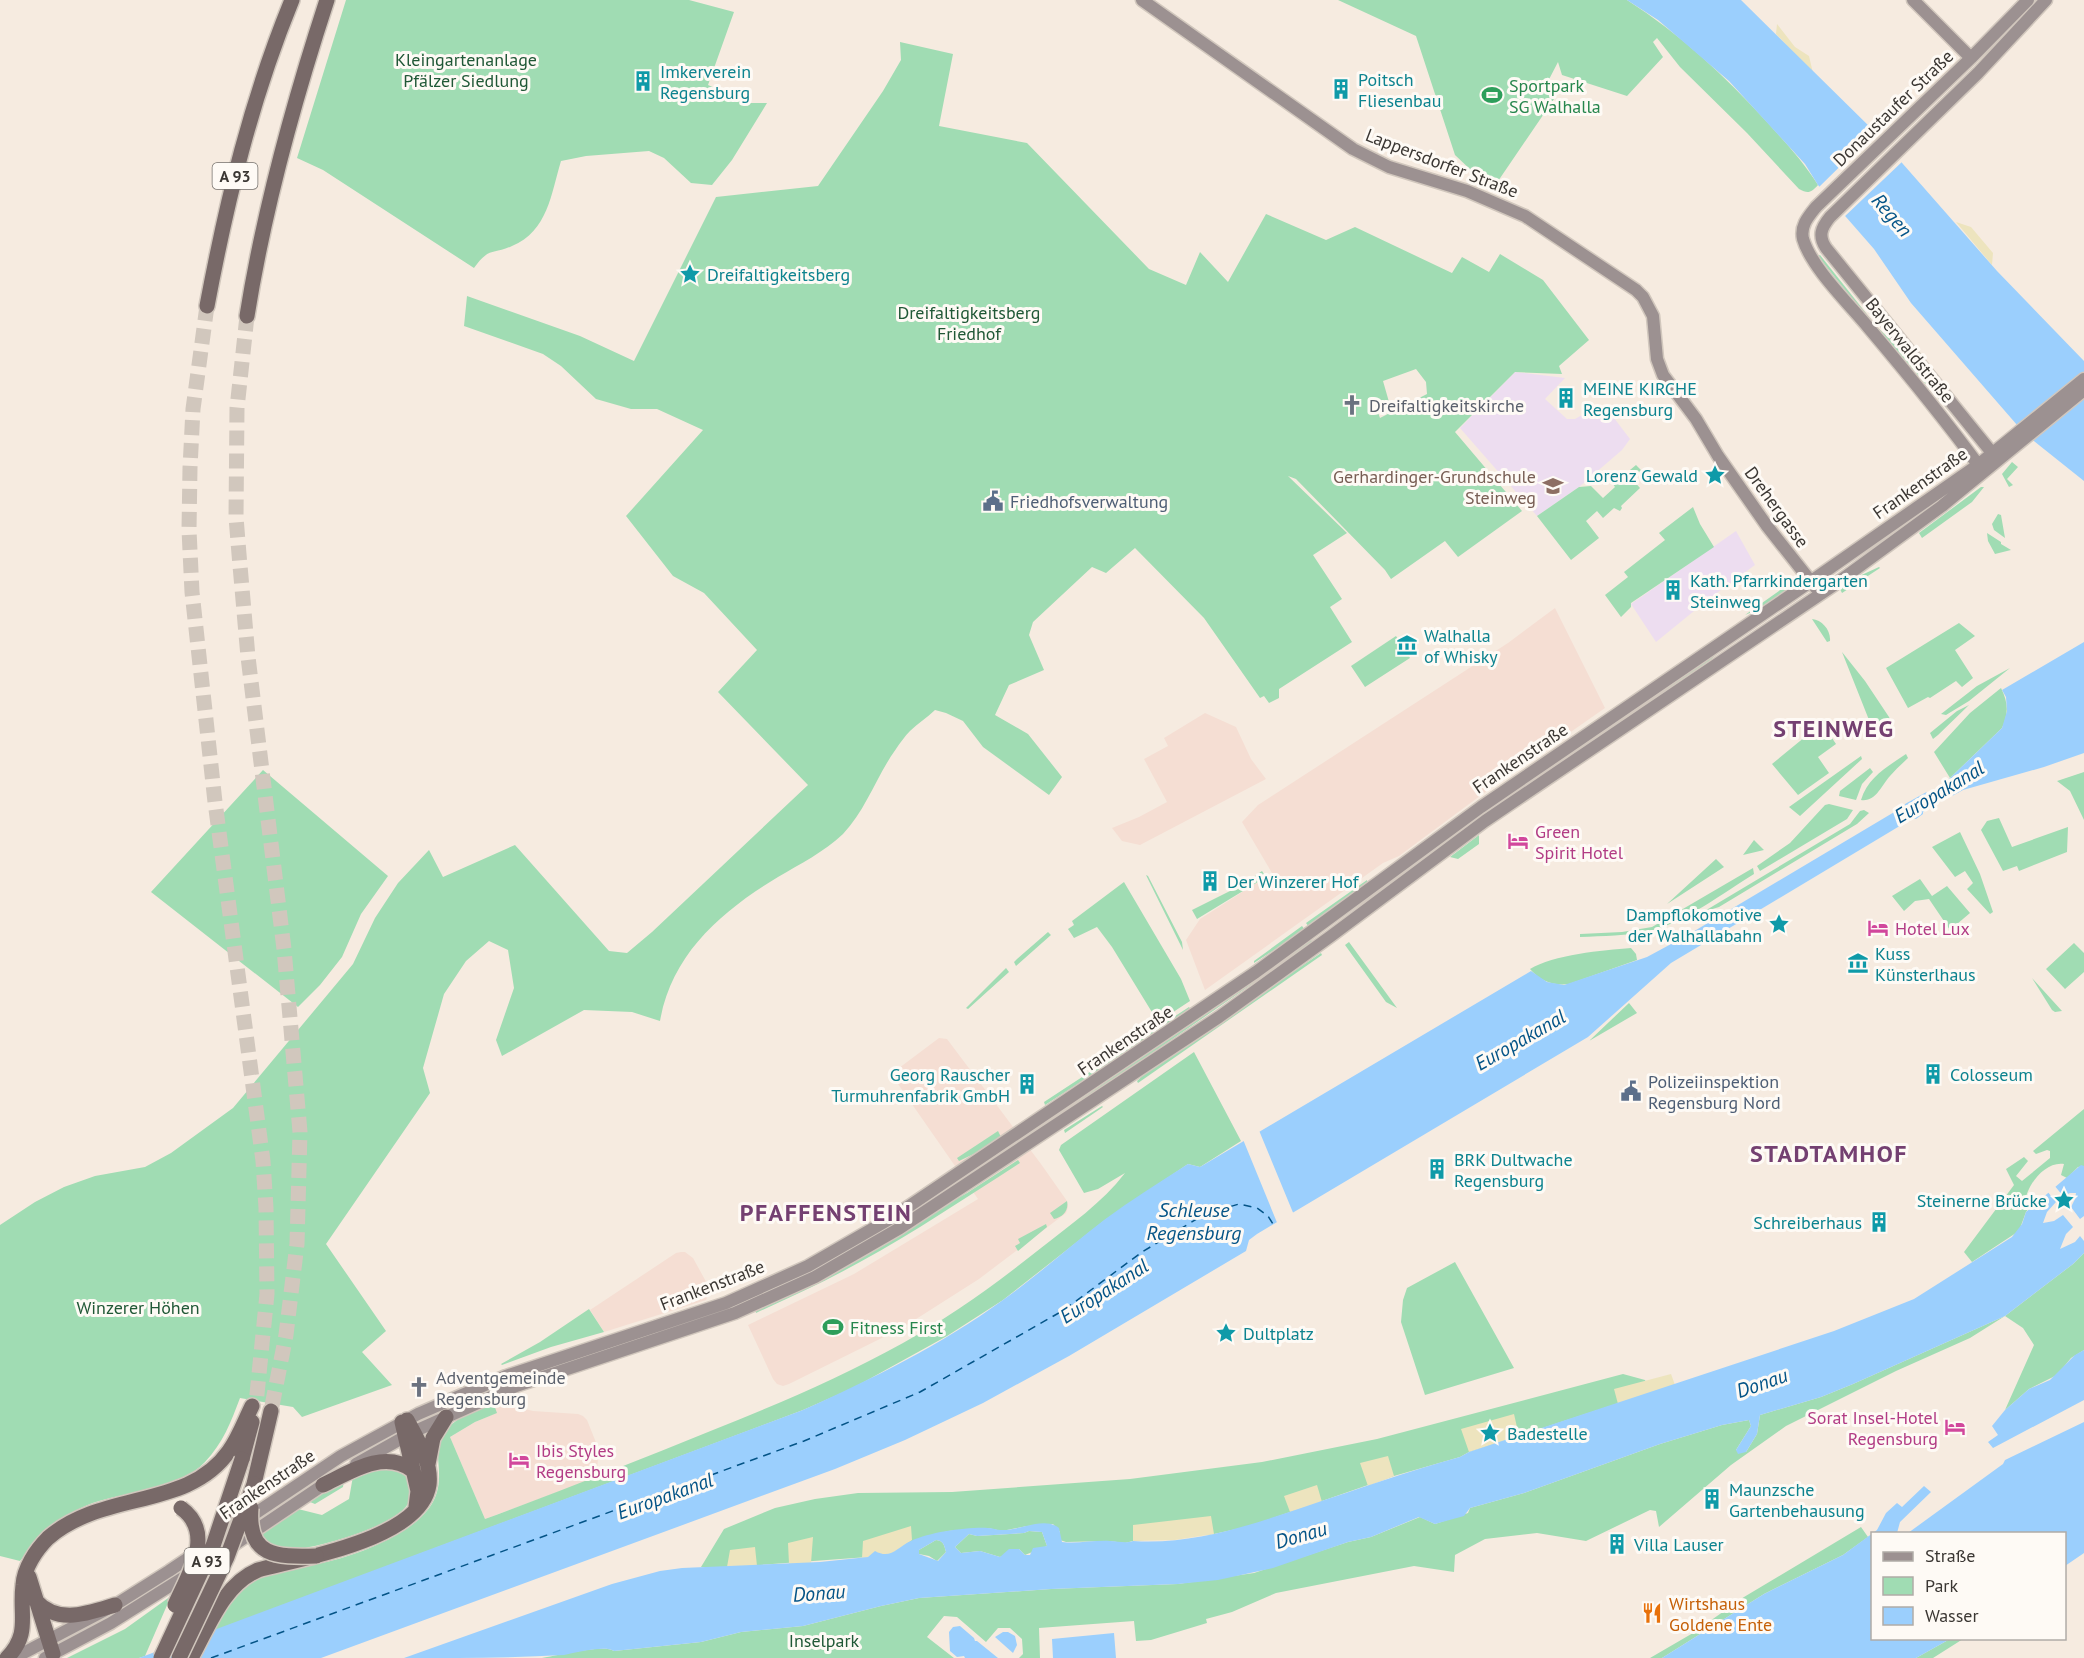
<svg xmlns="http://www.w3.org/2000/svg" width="2084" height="1658" font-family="'PT Sans',sans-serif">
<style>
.commercial{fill:#f5ded3}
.education{fill:#edddf0}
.green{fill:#a0dcb3;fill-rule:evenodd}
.sand{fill:#ede4be}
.water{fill:#9bcffd;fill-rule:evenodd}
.pier{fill:#f6ebe0}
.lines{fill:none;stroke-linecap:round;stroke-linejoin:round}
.ferry{stroke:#045487;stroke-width:1.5;stroke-dasharray:8 6;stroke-linecap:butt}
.highway-tunnel{stroke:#d1c7bd;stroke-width:15;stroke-dasharray:15 8;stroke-linecap:butt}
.secondary-casing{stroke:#d1c7bd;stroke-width:15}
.highway-casing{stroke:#d1c7bd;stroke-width:18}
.secondary{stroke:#9c9191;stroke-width:12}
.highway{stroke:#786968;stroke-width:15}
.highway-bridge-casing{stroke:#d1c7bd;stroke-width:18;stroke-linecap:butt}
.highway-bridge{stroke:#786968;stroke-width:15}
.labels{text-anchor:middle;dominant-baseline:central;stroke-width:6;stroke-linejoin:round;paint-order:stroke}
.shield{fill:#fefaf5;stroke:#76726d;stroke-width:1.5}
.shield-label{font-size:16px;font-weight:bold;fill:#3b3733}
.park-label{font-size:18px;fill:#205836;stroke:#fefaf5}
.culture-label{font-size:18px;fill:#0d838f;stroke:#fefaf5;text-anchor:start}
.leisure-label{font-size:18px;fill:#27864d;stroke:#fefaf5;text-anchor:start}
.street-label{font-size:18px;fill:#3b3733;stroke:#fefaf5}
.worship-label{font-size:18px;fill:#5b616d;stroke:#fefaf5;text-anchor:start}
.education-label{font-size:18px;fill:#785e54;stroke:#fefaf5;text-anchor:end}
.service-label{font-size:18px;fill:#4e5e75;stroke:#fefaf5;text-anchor:start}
.hotel-label{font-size:18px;fill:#b23c85;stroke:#fefaf5;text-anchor:start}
.food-label{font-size:18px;fill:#c56008;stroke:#fefaf5;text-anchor:start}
.water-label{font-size:20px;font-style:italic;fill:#045487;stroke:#fefaf5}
.district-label{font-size:24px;font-weight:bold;letter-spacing:1.5px;fill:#744071;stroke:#fefaf5}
</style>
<rect width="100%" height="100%" fill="#f6ebe0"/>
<path class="commercial" d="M1555,608L1605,708L1492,787L1399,856L1383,863L1205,990L1186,940L1200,919L1272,873L1242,822L1258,805L1508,643Z
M1205,713L1236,727L1251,759L1266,779L1140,845L1122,841L1112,828L1139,817L1167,802L1144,759L1168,746L1164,738Z
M939,1038L947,1039L1041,1164L1067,1201L1068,1207L1066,1213L979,1279L902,1328L789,1384L783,1386L777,1384L773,1379L748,1325L854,1274L978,1199L891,1074Z
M681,1252H685L693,1258L709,1287L710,1291L706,1300L604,1332L590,1310L676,1253Z
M508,1396L513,1406L533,1411L578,1414L583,1416L587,1420L599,1450L596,1478L485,1519L450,1437L475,1422L496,1413L493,1402Z"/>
<path class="education" d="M1515,372L1565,378L1545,399L1567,419H1575L1594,408L1603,411L1614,418L1630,439L1622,450L1579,487L1537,516L1460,428Z
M1736,531L1755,565L1710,598L1656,642L1631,604Z"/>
<path class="green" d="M346,0H689L734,12L708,85L748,103H767L732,160L712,185L691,183L664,158L649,151L586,156L561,161C551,194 548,231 512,246C492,255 489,247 474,268L323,170L297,158Z
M1338,0H1627C1680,34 1724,75 1766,121C1785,142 1803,161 1818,185C1811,193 1808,194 1799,189L1747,133L1680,67L1657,38L1653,42L1663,57L1627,96L1562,75L1558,62L1543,91L1554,99L1492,190L1455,155L1416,36Z
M900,42L953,54L939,126L1027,143L1149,269L1186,285L1200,252L1228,282L1266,214L1326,240L1355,227L1452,273L1462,257L1489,272L1500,254L1543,280L1589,340L1559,366L1562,374L1515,372L1455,432L1522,511L1458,557L1445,541L1391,579L1385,570L1296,479L1288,476L1347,533L1313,555L1342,599L1330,607L1352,642L1279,689V698L1269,703L1264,696L1260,698L1204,618L1135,548L1106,573L1092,567L1033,622L1029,635L1044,670L1009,685L995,715L1028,734L1062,777L1049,795L983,747L963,721L946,713L935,710C927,718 918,723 910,731C905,736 900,743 896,749C877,775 866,810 843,834C824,852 800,864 778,877C722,911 672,953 660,1021L632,1012L584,1010L502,1056L496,1040L514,988L508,950L489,941L466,961L444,994L423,1068L430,1093L326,1244L386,1331L362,1352L392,1385L302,1417L293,1407L240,1398C231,1422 223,1443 205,1462C178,1490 134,1491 99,1501C66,1511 41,1534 20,1561L0,1556V1225L35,1202L64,1187L95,1176L145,1167L171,1153L233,1108L353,964L375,918L398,883L429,850L443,877L515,845L609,951L627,953L652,932L808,785L718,692L757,650L704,593L673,576L626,516L703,430L657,409H631L596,399L561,366L543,354L464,326L467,296L580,336L634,361L716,197L818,186L883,91L901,60ZM1416,369L1426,382L1427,394L1380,418L1376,407L1389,402L1383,381Z
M1820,255L1877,327L1894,343L1973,439L1900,354L1884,339L1818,256Z
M2012,462L2018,467L2007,479L2013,485L2009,487L2002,474Z
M1636,465L1641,470L1632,479L1640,488L1621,506L1622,508L1620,511L1614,508L1603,518L1597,511L1586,521L1599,538L1571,560L1537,516L1579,487L1591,486L1603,498L1615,487L1613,484Z
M1981,487H1984L1972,502L1922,538L1919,533Z
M1693,507L1700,524L1714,547L1631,603V607L1621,617L1605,595L1628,577L1624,572L1665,540L1659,533Z
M1998,514L2001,515L2005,538L1994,530L1992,524Z
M1987,533L2001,542V544L2011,550L1995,554L1988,541Z
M1879,567L1880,568L1842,593L1840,589L1855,578Z
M1783,588L1786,591L1766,606L1745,615Z
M1812,619C1822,620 1831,630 1830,641L1827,642Z
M1959,623L1975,636L1955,650L1973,678L1962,687L1956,681L1930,698L1928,697L1908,708L1886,668Z
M1396,636L1410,658L1365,687L1351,666Z
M1718,650L1719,652L1709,661L1635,711L1633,708Z
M1842,652L1865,681L1889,717L1890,719L1873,730Z
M2010,668L1969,701L1946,715L1941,714L1977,686Z
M2001,688C2008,702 2009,713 2002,728L1950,778L1934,752L1970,713Z
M1969,705L1938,735L1933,739L1930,733L1957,711Z
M1822,723L1836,744L1818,757L1829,773L1798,795L1772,764Z
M1602,729L1604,732L1474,822L1342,921L1375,893V891L1432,847Z
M1906,754L1908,758C1902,764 1896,769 1890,776C1881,786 1876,802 1861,800C1868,777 1887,767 1906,754Z
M1861,756L1862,759L1800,816L1789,807Z
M1870,768L1873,772L1862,784L1856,800L1839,796L1840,791Z
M263,770L388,876L361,914L342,957L320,985L298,1007L151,892Z
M2084,772V820L2070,791L2057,781Z
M1829,804L1853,810L1847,819L1760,871L1757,866L1790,843L1825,805Z
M1864,810L1869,813L1857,824L1719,907L1703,912L1850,824L1860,811Z
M1999,818L2012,847L2068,827L2067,852L2019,871L2017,866L2003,871L1981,830L1987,821Z
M1960,832L1980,874L1993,912L1990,914L1967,889L1973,883L1965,871L1955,877L1932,847Z
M1479,835V844L1458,859L1450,857Z
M1754,840L1764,850L1743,855Z
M1716,859L1724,867L1667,904Z
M1753,868L1754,874C1725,892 1682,924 1649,931C1627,936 1603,936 1580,937V934L1622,932L1652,927Z
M1262,871L1266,877L1197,919L1192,910L1240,886Z
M1146,875L1148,876L1182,942L1183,950Z
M1920,879L1932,896L1947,886L1970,913L1950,930L1929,899L1915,901L1904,911L1892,896Z
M1367,880V885L1309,927L1306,923Z
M1124,882L1181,979L1190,1001L1158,1022L1112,947L1097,927L1074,938L1068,929L1074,925L1072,921Z
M1302,926L1305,930L1254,963V961Z
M1048,932L1051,935L1016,966L1014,962L1017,959Z
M1310,939L1313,942L1055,1120L1054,1118Z
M1349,942L1397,1008L1386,1002L1345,945Z
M2074,943L2084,953V972L2065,989L2046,969Z
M1631,948L1636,954L1637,960L1569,984C1553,986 1540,981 1530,969C1553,955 1603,950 1631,948Z
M1321,953L1322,955L1138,1083L1137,1081L1150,1069Z
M1006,968L1009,972L968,1009L966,1008Z
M2032,978L2062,1011L2055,1012L2052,1010Z
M1629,1003L1637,1013L1589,1041Z
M1189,1007L1191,1010C1143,1043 1094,1073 1045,1105L1044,1102Z
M1194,1052L1241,1141L1200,1167L1188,1164L1105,1220L1003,1300L947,1336L853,1388L803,1410L209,1633C219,1616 230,1594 246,1581C260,1570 299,1568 317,1564C347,1558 380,1546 406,1529C427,1515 440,1499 439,1474C439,1464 437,1456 439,1446C440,1442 440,1437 443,1434C455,1417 475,1410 493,1402L497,1413L475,1422L450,1437L485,1519C561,1491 637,1461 713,1430C778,1404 842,1377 903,1343C952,1316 997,1283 1041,1248C1070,1225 1102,1203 1125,1173L1098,1189L1084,1193L1059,1150L1061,1145Z
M1102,1106L1103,1107L1065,1133L1064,1130Z
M2084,1109V1166L2078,1167L2067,1178L2061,1175L2064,1164C2045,1161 2027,1185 2025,1202L2034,1201L2026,1212L2019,1231L1972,1262L1964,1252L2014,1185L2006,1169L2024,1157L2028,1161L2016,1176L2022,1181L2050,1158V1151L2047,1150L2036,1154L2033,1151Z
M998,1131L1001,1137L982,1150L959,1161L957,1158Z
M1006,1147L1007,1148L957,1181L943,1193L867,1241L828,1264L751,1300L749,1296Z
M1018,1160L1020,1163C967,1197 915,1232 860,1262C826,1281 791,1297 756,1313L755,1309L967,1193Z
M1067,1201C1069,1210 1063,1217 1054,1219L1050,1213Z
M1046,1224L1047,1227L1018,1251L1015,1246L1020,1243L1018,1239Z
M2084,1253V1350L2071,1358L2057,1375L2029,1389L2005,1410L2034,1345L2023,1328L2005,1316L1970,1338L1896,1371L1786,1426L1731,1465L1659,1527L1656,1511L1650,1510L1586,1541L1537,1533L1485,1539L1455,1555L1454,1572L1414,1566L1276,1593L1232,1612L1206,1619L1207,1623L1151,1640L1136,1641L1134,1621L1039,1628L1040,1658H1019L1023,1654L1022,1639L1010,1628H998L986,1642L957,1617L944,1616L927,1637L954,1658H542C557,1656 603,1644 614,1651L701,1642L741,1632L803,1626L881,1606L919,1598L1051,1589L1178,1584L1254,1573L1348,1542L1371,1537L1420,1517L1435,1524L1468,1513L1470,1508L1524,1493L1660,1444L1722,1425L1749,1420L1751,1426L1736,1450L1746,1452L1757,1434L1760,1415L1821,1397L1853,1384L2005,1316L2073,1264Z
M1455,1262L1514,1368L1425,1395L1401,1322L1403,1300L1407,1288Z
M589,1309L604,1332L551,1347L502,1365L501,1364L540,1342Z
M1623,1374L1645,1380L1650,1393L1469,1452L1460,1457L1394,1476L1250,1526L1214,1534L1133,1541L1125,1543L1109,1541L1066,1542L1060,1540V1532L1053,1524L1027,1526L1002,1531L988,1528L948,1531L868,1557L732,1567H701L724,1529L775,1508L815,1499L858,1493L952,1492L1130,1479L1262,1462L1377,1439Z
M381,1466L403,1470C409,1480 415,1488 410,1500C401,1525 323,1546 298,1549C289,1550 279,1548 270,1547L258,1534L298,1509L322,1515L349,1499L353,1476Z
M344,1480L343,1487L315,1504L310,1502Z
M1861,1527L1868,1537L1843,1555L1764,1594L1662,1658H1650L1693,1633L1744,1597Z
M1029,1531L1042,1532L1047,1546L1025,1555L1019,1549L1000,1557L980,1551L961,1553L955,1547L969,1534L977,1536L1024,1533Z
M936,1540C944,1541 944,1545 946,1552L937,1561L929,1556L919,1554V1550Z
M171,1596L145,1656L139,1658H67L125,1629Z
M1950,1639H1963L1933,1658H1916Z"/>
<path class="sand" d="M1777,24L1795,47L1809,56L1813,73L1776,34Z
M1956,222L1971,227L1993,253L1992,265Z
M1671,1374L1675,1385L1618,1404L1614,1389Z
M1514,1414L1519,1436L1469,1452L1461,1429Z
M1388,1456L1394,1476L1368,1486L1360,1463Z
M1317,1485L1322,1502L1290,1512L1284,1496Z
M1211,1516L1214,1534L1175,1540L1133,1541V1525Z
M911,1526L912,1540L891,1555L862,1558L863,1541Z
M813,1537L811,1563L789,1564L788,1543Z
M755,1547L757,1566L727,1567L730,1550Z"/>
<path class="water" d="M1627,0H1741L1874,131L1997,271L2084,361V481L2024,433L1911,303L1874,249L1818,185L1805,164L1729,81L1658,20Z
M2084,642V753L2044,767L1963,790L1923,812V814L1916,819L1913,818L1671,963L1588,1037L1257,1234L1249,1240L1246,1251L1069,1356L983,1403L905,1440L835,1469L321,1658H139L803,1410C872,1379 941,1345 1003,1300C1038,1275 1070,1246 1104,1220C1131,1200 1160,1182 1188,1164L1200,1167L1531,971L1547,982L1564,985L1647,957L1686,936L1901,808V805L1904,807L1905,804L1948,780L2002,728L2007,711L2006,697L2002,690Z
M2081,1165L2084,1166V1253L2073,1264L2005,1316L1853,1384L1821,1397L1760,1415L1757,1434L1746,1452L1738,1454L1736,1450L1751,1426L1749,1420L1722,1425L1660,1444L1524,1493L1470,1508L1464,1516L1435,1524L1419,1517L1371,1537L1348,1542L1273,1568L1218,1580L1178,1584L1051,1589L919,1598L881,1606L803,1626L741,1632L701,1642L614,1651C605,1645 575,1653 564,1655C512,1658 457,1658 404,1658L612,1584L660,1571L682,1568L820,1562L868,1557L875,1551C891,1560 897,1547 911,1541C931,1532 966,1527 988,1528C992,1528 997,1530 1001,1530C1019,1531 1044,1516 1059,1528L1062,1542C1078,1544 1094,1540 1110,1541C1119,1541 1124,1544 1133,1541C1194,1545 1251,1525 1307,1506C1358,1489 1408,1471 1460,1457L1469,1452L1834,1331L1914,1299L2012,1237L2022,1224L2026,1212ZM1029,1531L1042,1532L1047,1546L1033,1548L1030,1555H1025L1019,1549H1009L1000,1557L980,1551L961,1553L955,1547L969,1534L977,1536L1024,1533ZM936,1540C944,1541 944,1545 946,1552L938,1561L919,1554V1550Z
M2084,1350V1400L1993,1448L1988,1442L1998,1435L1992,1426L2005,1410L2029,1389L2050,1380L2075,1355Z
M2084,1422V1553L2065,1566L2064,1534L1908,1533L2003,1464L2005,1460Z
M1924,1486L1931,1492L1900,1522L1897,1533L1872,1534V1638L1950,1639L1916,1658H1662L1764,1594L1843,1555L1877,1530L1886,1513L1897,1503L1902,1507Z
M960,1626L974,1638L975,1641H977L998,1658H965L964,1656L957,1657L950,1651L949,1632L953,1627Z
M1003,1632H1008L1015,1636L1017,1645L1013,1653L995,1637Z
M1114,1633L1116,1658H1053L1052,1639Z"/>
<path class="pier" d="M1877,130L1904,160L1843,218L1817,189Z
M1943,779L1954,798L1936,808L1925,790Z
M1258,1128L1294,1215L1278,1225L1242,1137Z
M2054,1185L2063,1196L2070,1193H2076L2075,1199L2071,1207L2080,1219L2084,1216V1241L2080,1236L2075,1242L2060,1249L2066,1234L2073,1227L2063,1215L2054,1221L2043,1223L2047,1212L2056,1202L2047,1191L2036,1199Z"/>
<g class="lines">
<path class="ferry" d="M211,1658L804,1441L920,1392L1064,1310L1142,1252L1205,1214L1239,1204L1257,1208L1268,1216L1273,1224"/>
<path class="highway-tunnel" d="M207,306L193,409L190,468L189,530L192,592L215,802L263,1161L266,1208L267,1294L256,1404
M247,316L237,408L236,517L239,554L248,657L284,949L300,1132L297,1244L286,1335L271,1411"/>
<g class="secondary-casing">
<path id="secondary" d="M1142,0L1353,149L1389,167L1467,191L1525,216L1636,290L1643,297L1653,316L1657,359L1663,375L1696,419L1718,456L1767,526L1816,588
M1913,0L1971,58
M1997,459L1826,248C1818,236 1821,228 1830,217L1978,73L2046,0
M1982,470C1946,421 1907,373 1868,327C1849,304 1811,267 1803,239C1800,226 1808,217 1816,207L1971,58L2028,0
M356,1464L413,1432L516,1386L735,1313L815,1277L900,1228L1219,1017L1331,936L1485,821L1834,585L1942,506L2084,390
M204,1565L329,1481
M14,1658L115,1605L169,1571L341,1456L418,1414L506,1376L726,1303L808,1266L893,1217L1256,972L1481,807L1810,582L1978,465L2084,379
M45,1658L111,1623L189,1574"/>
</g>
<g class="highway-casing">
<path id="highway" d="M207,306C227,200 251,100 292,0
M247,316C264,209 293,104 327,0
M402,1422L418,1491L416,1507
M242,1459L252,1422
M428,1464L433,1438L446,1417
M254,1484L271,1411
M323,1485C350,1472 384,1449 412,1470
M29,1577L53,1654
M35,1600C58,1625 86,1614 115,1605
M7,1658C31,1633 19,1615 23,1585C24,1568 36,1550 48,1538C103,1490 188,1510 229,1451C239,1437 245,1420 252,1406
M191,1658C209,1626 223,1585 258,1570C302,1558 421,1539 429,1485C432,1462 417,1439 407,1420"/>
</g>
<use href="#secondary" class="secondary"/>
<use href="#highway" class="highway"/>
<g class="highway-bridge-casing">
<path id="highway-bridge" d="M251,1508C247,1557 276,1557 316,1556
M175,1605C188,1575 216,1533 181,1508
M161,1658L213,1546L242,1459
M179,1658L227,1557L254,1484"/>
</g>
<use href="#highway-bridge" class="highway-bridge"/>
</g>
<defs>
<g id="building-bare" transform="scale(1.62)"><path d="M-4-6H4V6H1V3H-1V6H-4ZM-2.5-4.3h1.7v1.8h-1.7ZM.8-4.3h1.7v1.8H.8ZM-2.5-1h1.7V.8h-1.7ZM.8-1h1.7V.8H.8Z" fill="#0f9aa8" stroke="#fefaf5" stroke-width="2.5" paint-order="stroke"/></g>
<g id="stadium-bare" transform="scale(1.62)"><path d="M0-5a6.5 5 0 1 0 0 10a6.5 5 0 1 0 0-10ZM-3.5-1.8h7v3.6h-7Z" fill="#2e9e5b" stroke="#fefaf5" stroke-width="2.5" paint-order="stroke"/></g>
<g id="sight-bare" transform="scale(1.62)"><path d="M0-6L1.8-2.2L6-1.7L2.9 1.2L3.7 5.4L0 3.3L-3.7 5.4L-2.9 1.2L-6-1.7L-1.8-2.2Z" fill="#0f9aa8" stroke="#fefaf5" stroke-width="2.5" paint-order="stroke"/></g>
<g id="church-bare" transform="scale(1.62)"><path d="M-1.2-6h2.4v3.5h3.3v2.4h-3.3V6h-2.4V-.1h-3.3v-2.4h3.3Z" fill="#6b7280" stroke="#fefaf5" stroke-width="2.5" paint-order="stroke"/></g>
<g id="school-bare" transform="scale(1.62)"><path d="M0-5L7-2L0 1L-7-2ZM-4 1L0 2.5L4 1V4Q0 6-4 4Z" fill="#8d6e63" stroke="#fefaf5" stroke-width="2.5" paint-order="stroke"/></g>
<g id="civic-bare" transform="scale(1.62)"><path d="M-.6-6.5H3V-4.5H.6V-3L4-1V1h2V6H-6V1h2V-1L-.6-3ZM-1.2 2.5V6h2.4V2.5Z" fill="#5c6f8a" stroke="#fefaf5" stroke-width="2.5" paint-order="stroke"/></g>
<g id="museum-bare" transform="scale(1.62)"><path d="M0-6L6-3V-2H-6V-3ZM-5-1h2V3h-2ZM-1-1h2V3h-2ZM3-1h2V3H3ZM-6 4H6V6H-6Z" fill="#0f9aa8" stroke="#fefaf5" stroke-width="2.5" paint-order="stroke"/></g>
<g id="hotel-bare" transform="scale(1.62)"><path d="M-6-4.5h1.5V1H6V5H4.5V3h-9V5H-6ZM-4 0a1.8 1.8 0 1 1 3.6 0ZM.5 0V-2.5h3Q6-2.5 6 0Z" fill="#d1479c" stroke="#fefaf5" stroke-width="2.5" paint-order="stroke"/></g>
<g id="restaurant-bare" transform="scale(1.62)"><path d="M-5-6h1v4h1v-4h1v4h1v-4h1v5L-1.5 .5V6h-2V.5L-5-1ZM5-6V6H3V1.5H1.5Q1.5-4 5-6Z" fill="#e8710a" stroke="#fefaf5" stroke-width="2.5" paint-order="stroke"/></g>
</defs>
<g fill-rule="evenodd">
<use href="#building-bare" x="643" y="81"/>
<use href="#building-bare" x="1341" y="89"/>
<use href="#stadium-bare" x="1492" y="95"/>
<use href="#sight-bare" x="690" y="274"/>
<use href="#building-bare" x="1566" y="398"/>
<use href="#church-bare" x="1352" y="405"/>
<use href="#sight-bare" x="1715" y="475"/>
<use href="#school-bare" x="1553" y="486"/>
<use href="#civic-bare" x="993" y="501"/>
<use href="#building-bare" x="1673" y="590"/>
<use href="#museum-bare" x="1407" y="645"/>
<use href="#hotel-bare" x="1518" y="841"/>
<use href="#building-bare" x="1210" y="881"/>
<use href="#sight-bare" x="1779" y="924"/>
<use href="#hotel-bare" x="1878" y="928"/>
<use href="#museum-bare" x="1858" y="963"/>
<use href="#building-bare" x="1933" y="1074"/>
<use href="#building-bare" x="1027" y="1084"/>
<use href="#civic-bare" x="1631" y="1091"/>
<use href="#building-bare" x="1437" y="1169"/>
<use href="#sight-bare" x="2064" y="1200"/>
<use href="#building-bare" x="1879" y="1222"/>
<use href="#stadium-bare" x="833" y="1327"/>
<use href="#sight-bare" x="1226" y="1333"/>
<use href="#church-bare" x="419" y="1387"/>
<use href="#hotel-bare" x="1955" y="1427"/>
<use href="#sight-bare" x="1490" y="1433"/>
<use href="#hotel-bare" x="519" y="1460"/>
<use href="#building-bare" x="1712" y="1499"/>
<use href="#building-bare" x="1617" y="1544"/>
<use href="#restaurant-bare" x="1652" y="1613"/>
</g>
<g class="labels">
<g class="shield">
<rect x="212.5" y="163" width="45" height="26" rx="4.5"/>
<rect x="184.5" y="1548" width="45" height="26" rx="4.5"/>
</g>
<g class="shield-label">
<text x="235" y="176">A 93</text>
<text x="207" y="1561">A 93</text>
</g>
<g class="park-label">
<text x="466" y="59">Kleingartenanlage<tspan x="466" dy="21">Pfälzer Siedlung</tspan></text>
<text x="969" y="312">Dreifaltigkeitsberg<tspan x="969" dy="21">Friedhof</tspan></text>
<text x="138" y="1307">Winzerer Höhen</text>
<text x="824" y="1640">Inselpark</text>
</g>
<g class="culture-label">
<text x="660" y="71">Imkerverein<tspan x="660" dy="21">Regensburg</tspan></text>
<text x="1358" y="79">Poitsch<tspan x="1358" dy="21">Fliesenbau</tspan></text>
<text x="707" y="274">Dreifaltigkeitsberg</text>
<text x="1583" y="388">MEINE KIRCHE<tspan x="1583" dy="21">Regensburg</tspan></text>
<text x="1698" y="475" text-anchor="end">Lorenz Gewald</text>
<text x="1690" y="580">Kath. Pfarrkindergarten<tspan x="1690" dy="21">Steinweg</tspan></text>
<text x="1424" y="635">Walhalla<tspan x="1424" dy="21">of Whisky</tspan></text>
<text x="1227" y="881">Der Winzerer Hof</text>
<text x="1762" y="914" text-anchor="end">Dampflokomotive<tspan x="1762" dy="21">der Walhallabahn</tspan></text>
<text x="1875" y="953">Kuss<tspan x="1875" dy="21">Künsterlhaus</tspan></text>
<text x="1010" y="1074" text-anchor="end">Georg Rauscher<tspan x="1010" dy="21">Turmuhrenfabrik GmbH</tspan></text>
<text x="1950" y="1074">Colosseum</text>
<text x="1454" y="1159">BRK Dultwache<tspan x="1454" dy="21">Regensburg</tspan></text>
<text x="2047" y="1200" text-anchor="end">Steinerne Brücke</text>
<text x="1862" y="1222" text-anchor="end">Schreiberhaus</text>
<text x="1243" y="1333">Dultplatz</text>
<text x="1507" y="1433">Badestelle</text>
<text x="1729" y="1489">Maunzsche<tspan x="1729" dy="21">Gartenbehausung</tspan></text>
<text x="1634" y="1544">Villa Lauser</text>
</g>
<g class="leisure-label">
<text x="1509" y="85">Sportpark<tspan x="1509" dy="21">SG Walhalla</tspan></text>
<text x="850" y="1327">Fitness First</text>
</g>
<g class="street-label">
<text transform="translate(1893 108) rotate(-44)">Donaustaufer Straße</text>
<text transform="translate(1442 163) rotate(21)">Lappersdorfer Straße</text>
<text transform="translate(1910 350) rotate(51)">Bayerwaldstraße</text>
<text transform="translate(1920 483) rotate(-35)">Frankenstraße</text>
<text transform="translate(1777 507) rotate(54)">Drehergasse</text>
<text transform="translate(1520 758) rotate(-34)">Frankenstraße</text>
<text transform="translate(1125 1040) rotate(-34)">Frankenstraße</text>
<text transform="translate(712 1285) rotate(-21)">Frankenstraße</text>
<text transform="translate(267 1484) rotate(-34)">Frankenstraße</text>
</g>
<g class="worship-label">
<text x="1369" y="405">Dreifaltigkeitskirche</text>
<text x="436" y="1377">Adventgemeinde<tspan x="436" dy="21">Regensburg</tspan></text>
</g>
<g class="education-label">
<text x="1536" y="476">Gerhardinger-Grundschule<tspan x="1536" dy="21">Steinweg</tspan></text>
</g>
<g class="service-label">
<text x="1010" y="501">Friedhofsverwaltung</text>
<text x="1648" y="1081">Polizeiinspektion<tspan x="1648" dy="21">Regensburg Nord</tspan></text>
</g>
<g class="hotel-label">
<text x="1535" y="831">Green<tspan x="1535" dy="21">Spirit Hotel</tspan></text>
<text x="1895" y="928">Hotel Lux</text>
<text x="1938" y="1417" text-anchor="end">Sorat Insel-Hotel<tspan x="1938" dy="21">Regensburg</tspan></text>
<text x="536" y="1450">Ibis Styles<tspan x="536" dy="21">Regensburg</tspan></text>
</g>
<g class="food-label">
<text x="1669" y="1603">Wirtshaus<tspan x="1669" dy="21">Goldene Ente</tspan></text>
</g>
<g class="water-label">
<text transform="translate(1892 215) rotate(49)">Regen</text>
<text transform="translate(1939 792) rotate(-31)">Europakanal</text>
<text transform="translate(1520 1040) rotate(-30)">Europakanal</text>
<text x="1194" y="1210">Schleuse<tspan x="1194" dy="23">Regensburg</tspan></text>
<text transform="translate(1104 1291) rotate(-33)">Europakanal</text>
<text transform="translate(1762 1383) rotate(-19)">Donau</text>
<text transform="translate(665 1496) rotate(-20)">Europakanal</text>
<text transform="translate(1301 1535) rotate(-16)">Donau</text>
<text transform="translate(819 1593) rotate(-4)">Donau</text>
</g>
<g class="district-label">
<text x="1834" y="728">STEINWEG</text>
<text x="1829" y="1153">STADTAMHOF</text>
<text x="826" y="1212">PFAFFENSTEIN</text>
</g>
</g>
<rect x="1871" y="1532" width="195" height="108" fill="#fefaf5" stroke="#b0aca7" stroke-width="1.5"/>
<rect x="1883" y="1552" width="30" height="9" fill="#9c9191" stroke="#b0aca7" stroke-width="1.5"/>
<text x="1925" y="1562" font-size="18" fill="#3b3733">Straße</text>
<rect x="1883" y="1577" width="30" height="18" fill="#a0dcb3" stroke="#b0aca7" stroke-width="1.5"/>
<text x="1925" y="1592" font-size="18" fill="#3b3733">Park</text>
<rect x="1883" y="1607" width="30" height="18" fill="#9bcffd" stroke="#b0aca7" stroke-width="1.5"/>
<text x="1925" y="1622" font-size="18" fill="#3b3733">Wasser</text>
</svg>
